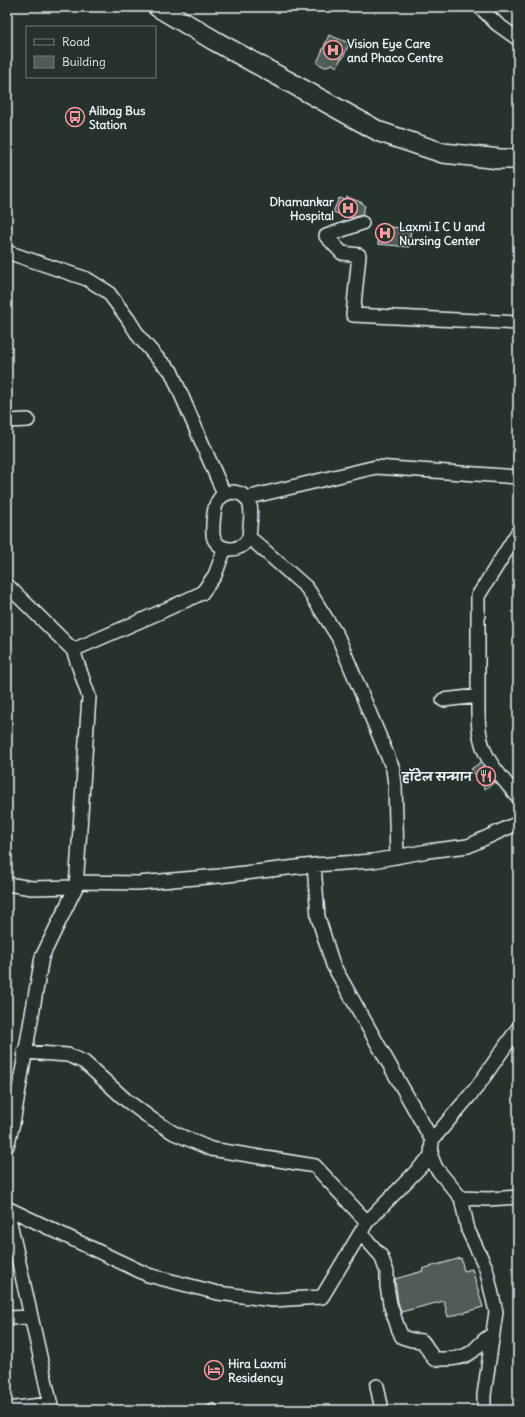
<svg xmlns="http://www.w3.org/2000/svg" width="525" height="1417" font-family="Delius,'Playpen Sans Deva',sans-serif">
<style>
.building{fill:#505c59;stroke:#e8f1f8}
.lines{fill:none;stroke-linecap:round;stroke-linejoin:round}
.lane-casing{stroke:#e8f1f8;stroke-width:10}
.street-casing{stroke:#e8f1f8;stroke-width:16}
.secondary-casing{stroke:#e8f1f8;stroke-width:22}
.lane{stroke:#26332d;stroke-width:7}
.street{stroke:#26332d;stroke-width:13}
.secondary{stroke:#26332d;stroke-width:19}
.labels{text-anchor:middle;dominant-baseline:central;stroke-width:3;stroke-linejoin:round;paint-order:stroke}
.poi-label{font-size:12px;font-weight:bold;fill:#e8f1f8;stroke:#26332d;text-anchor:start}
</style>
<rect width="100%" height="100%" fill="#26332d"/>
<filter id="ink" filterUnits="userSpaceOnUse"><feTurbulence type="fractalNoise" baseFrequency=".025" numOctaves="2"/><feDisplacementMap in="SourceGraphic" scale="8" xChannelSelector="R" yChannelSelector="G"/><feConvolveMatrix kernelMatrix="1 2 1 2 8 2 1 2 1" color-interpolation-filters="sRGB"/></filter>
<g filter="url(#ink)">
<path class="building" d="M329,35L349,43L343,58H341L337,67L332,64L325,67L317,63Z
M347,197L363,203L362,204L365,206L362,215L352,218L333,212L339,198L346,200Z
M380,226L411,229L409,247L378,244Z
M481,762L495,782L485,789L471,769Z
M461,1258L464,1271L472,1269L483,1307L448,1317L444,1301L401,1312L398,1302L395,1279L423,1271L422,1269Z"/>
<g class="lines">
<g class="lane-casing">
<path id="lane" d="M210,1410L213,1408"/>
</g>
<g class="street-casing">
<path id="street" d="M480,7L497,24L518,39
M362,223L326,236L342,253L359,255L353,315L518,323
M7,252L87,279L108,292L128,319L140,338L159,360L171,371L224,494
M7,421L28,420
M232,492C258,494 250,519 249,537C243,551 222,554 214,539C212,534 213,529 213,524C214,509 215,495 232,492Z
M246,498L376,467L518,477
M249,537L307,588L338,637L393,769L395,785L397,857
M7,585L73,650L89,697L76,887L42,957L13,1123L7,1146
M73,650L156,614L202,593L215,575L225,548
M478,696C478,715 477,734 485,752C491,767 508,785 518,797
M443,700L478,696V596L518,532
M314,865L318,917L333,965L432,1140L431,1156L436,1168L461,1198L488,1199L518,1197
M77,882L138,883L219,876L314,865L373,861L428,851L468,846L518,823
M7,884L32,888L76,887
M432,1140L477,1087L518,1028
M461,1198L468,1230L486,1268L496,1312L484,1395V1410
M7,1208L148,1275L218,1293L273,1300L322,1297L367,1222L315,1166L211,1149L174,1133L153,1120L126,1100L84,1062L68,1055L24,1052
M7,1209L52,1410
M367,1222L431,1156
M359,1235L366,1239L381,1256L387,1272V1286L390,1304L398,1328L402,1337L412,1340L422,1341C427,1346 429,1353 434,1359C447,1359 462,1360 473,1351C480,1345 484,1338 492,1335
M7,1318L30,1317
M377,1386L382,1410
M7,1409L50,1404"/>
</g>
<g class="secondary-casing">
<path id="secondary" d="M158,7L215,41L380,132L443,153L500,159H518"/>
</g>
<use href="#lane" class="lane"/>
<use href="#street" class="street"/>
<use href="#secondary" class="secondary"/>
</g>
</g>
<defs>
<g id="hospital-ring" transform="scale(1)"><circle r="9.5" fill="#26332d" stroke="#ff9aa2" stroke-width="1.5"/><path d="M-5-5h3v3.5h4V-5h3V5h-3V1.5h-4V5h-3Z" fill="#ff9aa2"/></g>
<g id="bus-ring" transform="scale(1)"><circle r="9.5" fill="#26332d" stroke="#ff9aa2" stroke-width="1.5"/><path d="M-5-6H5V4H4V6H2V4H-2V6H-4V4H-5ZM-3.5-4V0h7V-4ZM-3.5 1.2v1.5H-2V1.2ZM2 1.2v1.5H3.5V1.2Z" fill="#ff9aa2"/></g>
<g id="restaurant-ring" transform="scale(1)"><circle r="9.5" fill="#26332d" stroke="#ff9aa2" stroke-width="1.5"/><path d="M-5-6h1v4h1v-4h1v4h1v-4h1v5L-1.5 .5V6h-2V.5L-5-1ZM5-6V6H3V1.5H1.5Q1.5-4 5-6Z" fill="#ff9aa2"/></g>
<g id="hotel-ring" transform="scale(1)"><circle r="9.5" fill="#26332d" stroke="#ff9aa2" stroke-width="1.5"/><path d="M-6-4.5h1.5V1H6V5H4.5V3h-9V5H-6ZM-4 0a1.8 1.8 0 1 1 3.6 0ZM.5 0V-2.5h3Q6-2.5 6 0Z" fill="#ff9aa2"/></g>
</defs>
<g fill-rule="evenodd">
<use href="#hospital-ring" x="333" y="50"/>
<use href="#bus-ring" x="75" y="117"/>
<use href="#hospital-ring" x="348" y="208"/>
<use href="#hospital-ring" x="385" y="233"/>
<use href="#restaurant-ring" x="486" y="776"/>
<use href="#hotel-ring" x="214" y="1370"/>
</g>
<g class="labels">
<g class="poi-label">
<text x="347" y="43">Vision Eye Care<tspan x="347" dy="14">and Phaco Centre</tspan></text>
<text x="89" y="110">Alibag Bus<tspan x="89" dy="14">Station</tspan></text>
<text x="334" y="201" text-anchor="end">Dhamankar<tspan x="334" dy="14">Hospital</tspan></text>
<text x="399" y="226">Laxmi I C U and<tspan x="399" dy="14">Nursing Center</tspan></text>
<text x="472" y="776" text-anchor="end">हॉटेल सन्मान</text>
<text x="228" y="1363">Hira Laxmi<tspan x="228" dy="14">Residency</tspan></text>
</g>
</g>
<rect width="525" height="1417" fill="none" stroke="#26332d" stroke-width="24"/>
<rect x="12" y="12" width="501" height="1393" fill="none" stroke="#e8f1f8" stroke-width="1.5" filter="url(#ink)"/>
<rect x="26" y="26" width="130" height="52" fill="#26332d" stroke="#747f7e"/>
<rect x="34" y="39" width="20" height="6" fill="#26332d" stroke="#747f7e"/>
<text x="62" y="46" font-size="12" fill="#e8f1f8">Road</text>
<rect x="34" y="56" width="20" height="12" fill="#505c59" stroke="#747f7e"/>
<text x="62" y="66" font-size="12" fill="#e8f1f8">Building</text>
</svg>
